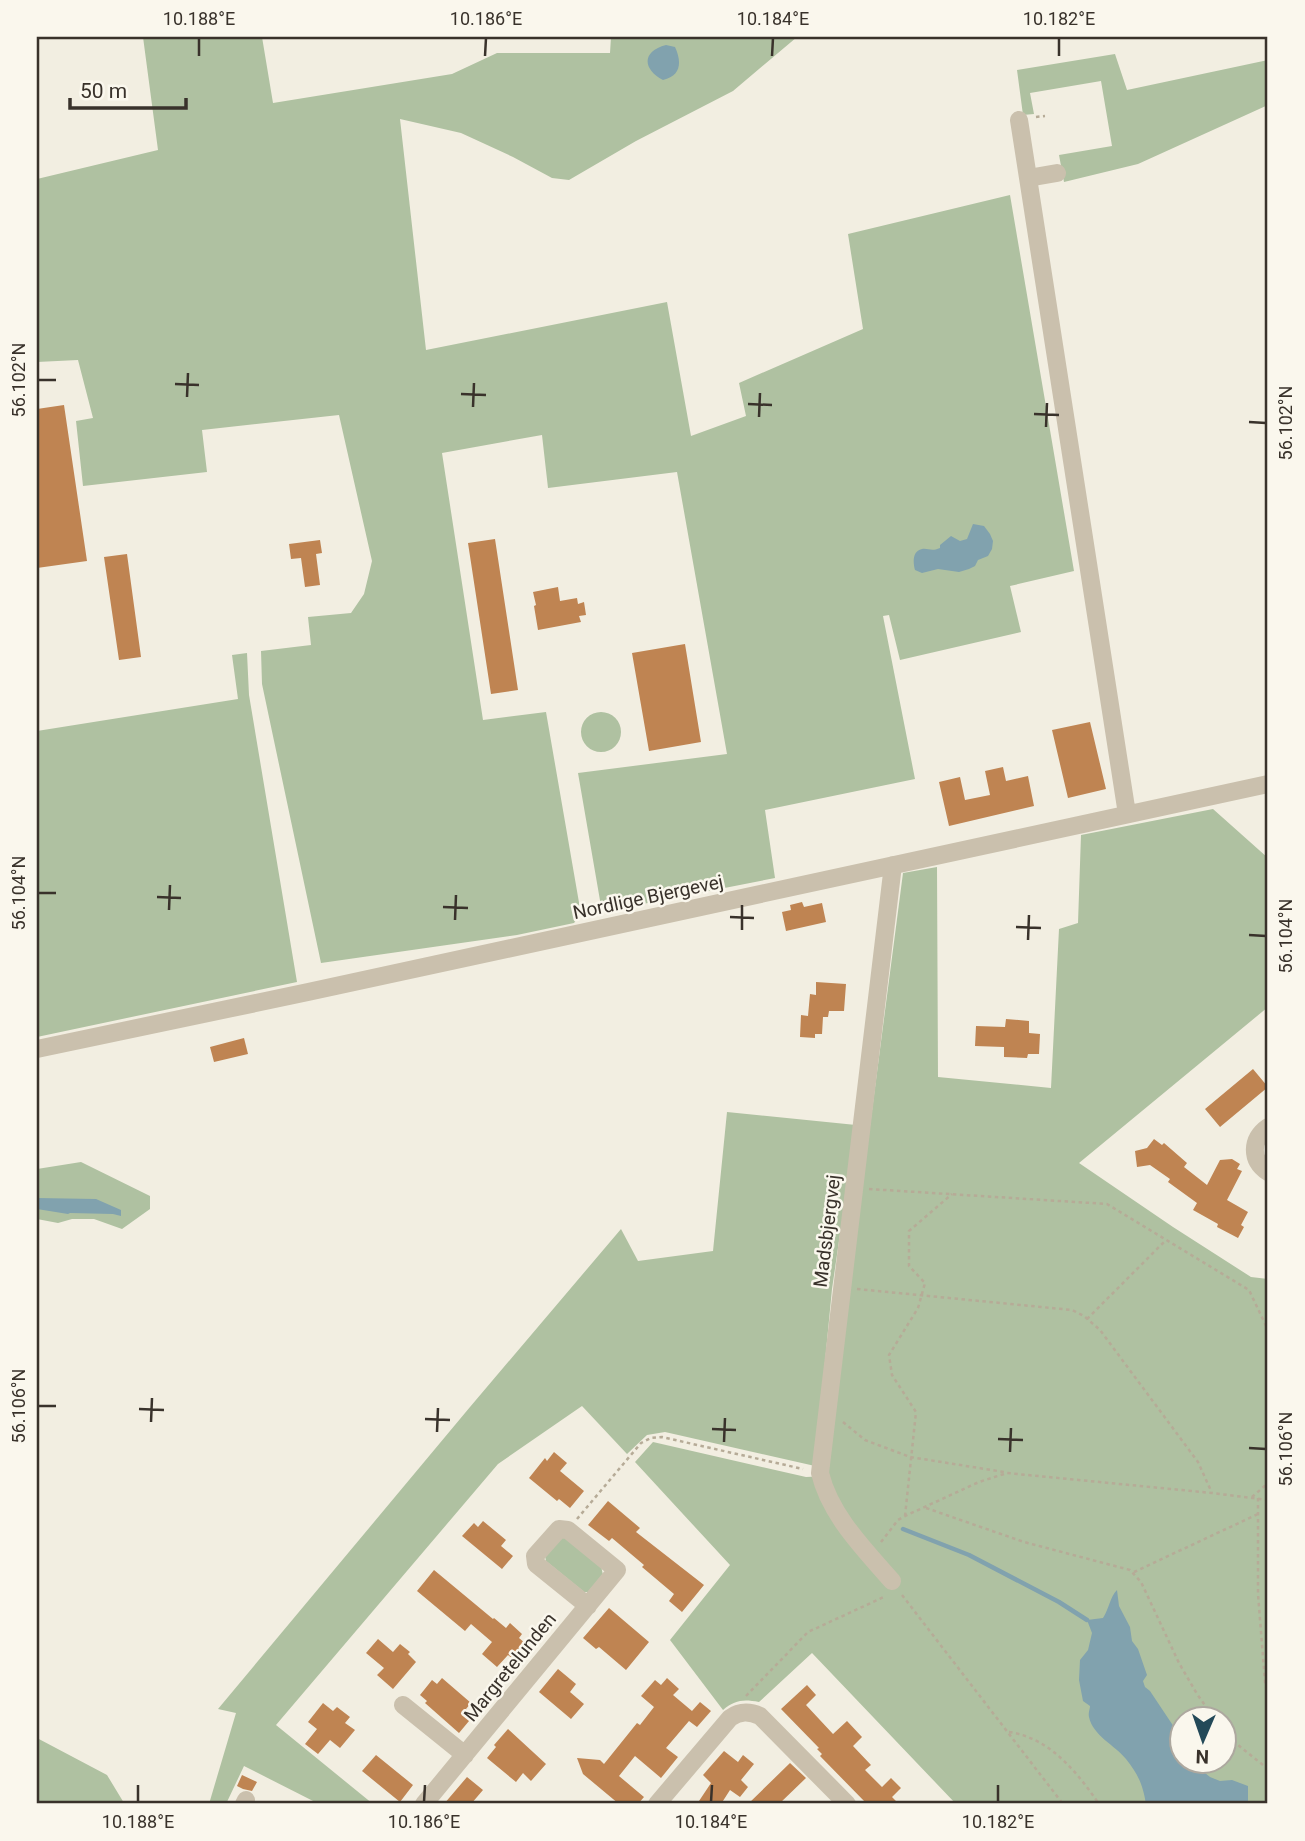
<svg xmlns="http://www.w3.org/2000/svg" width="1305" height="1841" font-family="Roboto,sans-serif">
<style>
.green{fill:#afc1a1;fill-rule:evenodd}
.water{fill:#81a2ae}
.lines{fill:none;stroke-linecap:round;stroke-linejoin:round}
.stream{stroke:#81a2ae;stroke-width:4.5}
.building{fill:#bf8452}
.path{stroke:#b6ab97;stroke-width:2.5;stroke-dasharray:3.5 3.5;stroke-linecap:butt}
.minor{stroke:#cac0ad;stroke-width:18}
.ticks{fill:none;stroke:#39322b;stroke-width:2.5}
.labels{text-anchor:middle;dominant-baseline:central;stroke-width:5;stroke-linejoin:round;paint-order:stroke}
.street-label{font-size:19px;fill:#39322b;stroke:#faf7ed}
.neatline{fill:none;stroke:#39322b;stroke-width:2.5}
.ticks-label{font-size:18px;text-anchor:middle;fill:#39322b}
</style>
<rect width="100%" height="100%" fill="#f2eee1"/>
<path class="green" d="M143,37H262L273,103L452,74L497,53H610L611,37H797L733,91L636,141L569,180L552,178L513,157L461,133L400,119L426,350L667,302L691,436L746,416L739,383L863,329L848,234L1010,195L1074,571L1010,586L1021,632L900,660L889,615L883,616L915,779L765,810L775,878L602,912L578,773L727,754L677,472L548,488L542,435L442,453L483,720L546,712L581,914L574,923L517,935L321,963L262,684L261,651L311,645L308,617L351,613L364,594L372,561L339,415L202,430L207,472L83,486L76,421L93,418L78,360L37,362V179L158,150Z
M1115,54L1127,90L1268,60V105L1138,164L1064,182L1059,155L1112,146L1101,81L1030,93L1034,114L1023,115L1017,70Z
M247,653L249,695L297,982L37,1037V731L238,699L232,655Z
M581 732a20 20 0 1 1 40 0a20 20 0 1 1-40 0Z
M1213,809L1268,858V1007L1079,1163L1173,1227L1251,1277L1268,1279V1804H956L812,1653L759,1702C743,1699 735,1700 723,1710L670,1640L730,1565L635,1462L653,1442L806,1477L828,1476L861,1195L903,873L937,867L938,1077L1051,1088L1059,929L1078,923L1081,835ZM1182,1718H1224V1760H1182Z
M727,1112L856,1125L832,1289L815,1466L665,1432L647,1435L627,1454L582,1406L498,1464L276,1725L373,1804H319L244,1766L226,1804H209L236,1713L218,1709L470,1407L621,1229L638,1261L713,1251Z
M81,1162L150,1196V1209L122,1229L94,1219H72L58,1223L37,1219V1169Z
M562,1538H566L601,1566L603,1575L588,1592H584L546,1561L545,1556Z
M37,1738L107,1775L124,1803L127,1804H37Z"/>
<path class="water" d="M666,45L675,47C682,62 681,76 663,80C642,69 642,51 666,45Z
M973,524L984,526L990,534L993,541L992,549L988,556L978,560L975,566L969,569L959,572L938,569L922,573L915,570C913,563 912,551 922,549C929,548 931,552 940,548V545L951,536L960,541L967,539Z
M37,1196V1198L96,1199L121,1210V1216L113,1214L70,1213L68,1214L37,1209Z
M1117,1590L1119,1606L1130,1627L1132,1641L1138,1649L1147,1675L1143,1681L1145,1687L1150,1691L1178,1733L1176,1736L1178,1739L1182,1740V1760L1190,1761L1210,1777L1220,1781L1232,1780L1248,1786V1804H1146C1143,1785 1138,1774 1126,1759C1115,1745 1093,1736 1089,1717C1088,1713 1090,1709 1090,1706L1083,1701L1079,1680L1080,1660L1088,1650L1092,1633L1087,1620L1103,1618C1109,1609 1110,1597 1117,1590Z"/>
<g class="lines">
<path class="stream" d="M903,1529L969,1555L1059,1602L1087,1620"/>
</g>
<path class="building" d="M64,405L87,561L37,568V409Z
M495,539L518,690L491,694L468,543Z
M320,540L322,553L316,554L320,585L305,587L301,558L291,559L289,544Z
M127,554L141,657L119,660L104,557Z
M558,587L560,601L577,598L578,604L584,602L586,615L579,616L581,622L538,630L534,606L536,605L533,592Z
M685,644L701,742L649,751L632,653Z
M1090,722L1106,789L1068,798L1052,730Z
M1003,767L1006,781L1028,776L1034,806L949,826L939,782L960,777L965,800L990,795L985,771Z
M802,902L804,907L822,903L826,922L786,931L782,912L791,910L790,905Z
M816,982L846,984L844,1011H829L828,1017H823L822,1034H815V1038L800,1037L801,1015L808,1016L810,994L816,995Z
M1006,1019L1029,1021V1033L1040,1034L1039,1054H1028L1027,1058L1004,1057V1047L975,1046L976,1026L1005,1027Z
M244,1038L248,1054L214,1062L210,1047Z
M1253,1069L1268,1087L1220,1127L1205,1109Z
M1154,1139L1162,1145L1164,1143L1187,1163L1184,1167L1207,1185L1220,1160L1232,1159L1240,1164L1237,1169L1242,1171L1227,1200L1248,1212L1241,1225L1244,1227L1238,1238L1217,1227L1218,1224L1193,1210L1197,1203L1168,1182L1170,1179L1150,1165L1137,1167L1135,1151L1147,1148Z
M554,1452L567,1463L560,1471L584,1491L570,1508L559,1499L557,1501L529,1478L545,1458L547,1461Z
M608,1501L640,1528L636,1532L704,1585L682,1612L669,1601L674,1594L642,1567L644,1565L612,1538L609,1541L588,1525Z
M483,1521L506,1540L501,1546L513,1556L502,1569L462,1536L474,1523L478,1527Z
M434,1570L493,1619L494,1618L506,1628L510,1623L522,1634L519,1638L531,1648L519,1664L508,1655L497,1667L482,1654L492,1642L471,1624L465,1631L417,1591Z
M609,1608L649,1642L626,1670L599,1647L596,1649L583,1638Z
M378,1639L393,1652L400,1644L410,1652L408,1654L416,1662L393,1689L377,1675L384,1668L366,1653Z
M558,1669L576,1684L570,1692L584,1704L571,1719L539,1692Z
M442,1678L471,1703L466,1709L474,1715L459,1733L425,1703L427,1701L420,1695L432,1680L437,1684Z
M667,1678L679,1689L673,1695L692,1711L700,1702L711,1711L697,1727L689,1721L666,1748L678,1757L661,1778L635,1756L619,1776L644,1797L638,1804H619L583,1774L577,1758L600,1760L604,1764L637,1723L640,1725L654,1707L641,1696L655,1680L661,1685Z
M807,1685L816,1695L806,1705L833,1734L847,1721L862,1737L853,1746L871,1765L865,1770L882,1787L891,1778L901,1788L892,1797L899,1804H867L820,1756L822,1754L817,1749L819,1748L781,1709Z
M323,1703L333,1711L337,1707L350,1717L345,1723L355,1730L340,1748L330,1740L318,1754L305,1744L317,1729L308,1722Z
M508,1729L546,1764L531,1781L523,1773L516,1782L487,1758L496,1747L494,1745Z
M724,1751L738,1762L743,1755L754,1764L741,1780L748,1787L740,1797L730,1790L721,1804H697L711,1783L703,1775Z
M376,1755L413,1785L400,1802L362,1771Z
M790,1763L806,1778L779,1804H748Z
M242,1775L257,1782L252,1791L243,1789L237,1786Z
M467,1777L483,1790L471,1804H444Z"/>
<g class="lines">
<path class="path" d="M1036,117L1045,116
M869,1189L1107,1204L1249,1290L1268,1330
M857,1289L1072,1310L1084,1316L1100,1330L1198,1462L1212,1493
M1087,1319L1166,1240
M843,1422L865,1440L910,1457L1004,1472
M1252,1497L1268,1483
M1258,1498V1594L1265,1682L1268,1696
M926,1508L1024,1542L1130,1570L1141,1582L1179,1663L1197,1694L1214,1718
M905,1516L916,1412L892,1375L889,1355L918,1308L925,1283L909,1266V1231L952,1194
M577,1519L641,1443L651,1438L662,1437L803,1469
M881,1542L898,1520L905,1516L979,1482L1007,1473L1212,1493L1268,1500
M1134,1572L1258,1514
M902,1595L1063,1804
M746,1696L808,1632L886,1596
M1224,1730L1238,1745L1268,1769
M1009,1732C1050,1738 1077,1772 1099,1804"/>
<path class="minor" d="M1019,120L1127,814
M1028,178L1057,173
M37,1049L308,992L1268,784
M1268,1127C1251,1139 1250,1160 1268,1172
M892,1581C864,1549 830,1515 820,1473L893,865
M403,1705L465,1755
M244,1804L246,1800
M424,1804L617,1570L568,1530L559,1529L535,1556L536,1564L588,1606
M657,1804L730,1718C740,1711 749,1711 760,1716L847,1804"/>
</g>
<path class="ticks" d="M199,56V38M485,56L486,38M772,56L773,38M1059,56V38M38,380H56M175,384L199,385M461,394L486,395M187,397L188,373M748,404L772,405M473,407L474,383M1034,414L1059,415M759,417L760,393M1249,422L1266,423M1046,427L1047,403M38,893H56M157,897L181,898M443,907L468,908M169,910L170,885M730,917L754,918M455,920L456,895M1016,927L1041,928M742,930V905M1249,935L1266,936M1028,940L1029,915M38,1406H56M139,1409L164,1410M425,1419L450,1420M151,1422L152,1398M712,1429L736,1430M437,1432L438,1408M998,1439L1023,1440M724,1442L725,1418M1249,1448L1266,1449M1010,1452L1011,1428M138,1802V1785M424,1802L425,1785M711,1802L712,1785M998,1802V1785"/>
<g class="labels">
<g class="street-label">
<text transform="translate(648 897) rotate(-12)">Nordlige Bjergevej</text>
<text transform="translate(827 1231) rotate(-83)">Madsbjergvej</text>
<text transform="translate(510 1667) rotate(-51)">Margretelunden</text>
</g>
</g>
<rect width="1305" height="1841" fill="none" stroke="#faf7ed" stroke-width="77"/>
<g transform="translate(1203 1740) rotate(182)"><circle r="33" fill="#faf7ed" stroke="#ada89f" stroke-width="2"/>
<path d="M0-5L12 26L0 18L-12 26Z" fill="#234958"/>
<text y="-10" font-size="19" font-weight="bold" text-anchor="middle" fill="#39322b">N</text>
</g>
<path d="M70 98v10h116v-10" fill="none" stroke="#39322b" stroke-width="3.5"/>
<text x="80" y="98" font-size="21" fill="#39322b" stroke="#faf7ed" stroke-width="5" paint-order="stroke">50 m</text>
<rect x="38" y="38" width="1228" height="1764" class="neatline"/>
<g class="ticks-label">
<text x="199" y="25">10.188°E</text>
<text x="486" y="25">10.186°E</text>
<text x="773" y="25">10.184°E</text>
<text x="1059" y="25">10.182°E</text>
<text transform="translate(19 380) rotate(-90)" y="6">56.102°N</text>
<text transform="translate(1286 423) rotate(-90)" y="6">56.102°N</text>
<text transform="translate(19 893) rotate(-90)" y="6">56.104°N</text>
<text transform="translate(1286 936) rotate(-90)" y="6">56.104°N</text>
<text transform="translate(19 1406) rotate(-90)" y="6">56.106°N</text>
<text transform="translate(1286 1449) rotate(-90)" y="6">56.106°N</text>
<text x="138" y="1828">10.188°E</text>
<text x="424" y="1828">10.186°E</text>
<text x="711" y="1828">10.184°E</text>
<text x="998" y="1828">10.182°E</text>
</g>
</svg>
